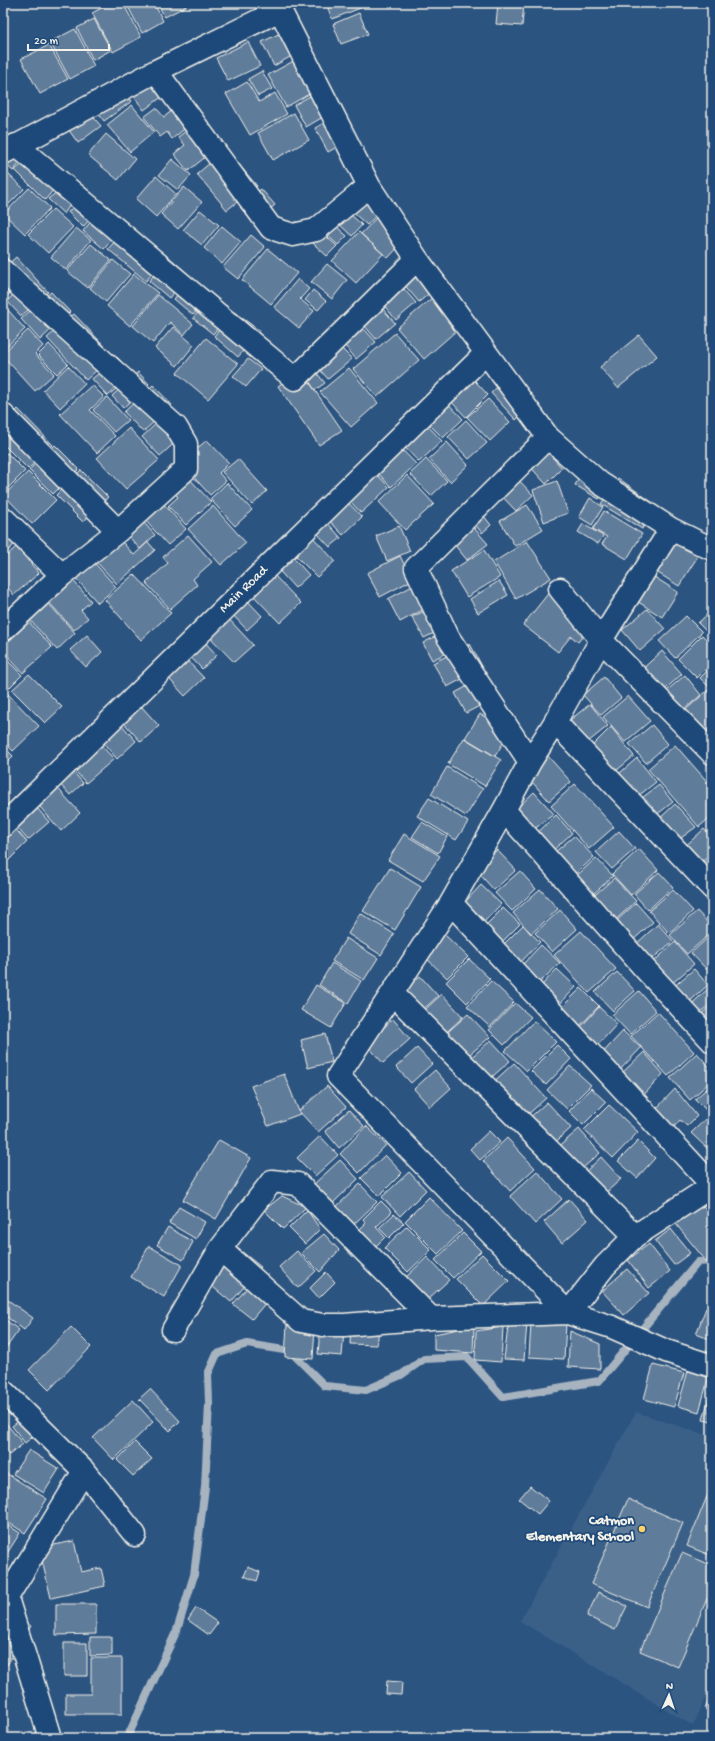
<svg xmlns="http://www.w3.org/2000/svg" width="715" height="1741" font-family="'Gochi Hand',sans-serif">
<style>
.built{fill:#3b6088}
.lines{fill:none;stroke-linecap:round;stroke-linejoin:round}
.stream{stroke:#a7b4c0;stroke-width:8}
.building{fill:#5e7b9a;stroke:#f4f1e8}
.minor-casing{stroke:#f4f1e8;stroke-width:25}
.minor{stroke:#1f4a7a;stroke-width:22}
.poi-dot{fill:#ffd166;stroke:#1f4a7a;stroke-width:1.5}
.labels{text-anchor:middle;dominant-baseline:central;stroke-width:3.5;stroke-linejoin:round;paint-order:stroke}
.street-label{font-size:14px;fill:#f4f1e8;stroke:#1f4a7a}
.poi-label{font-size:14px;font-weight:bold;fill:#f4f1e8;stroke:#1f4a7a;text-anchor:end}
</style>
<rect width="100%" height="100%" fill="#2c5481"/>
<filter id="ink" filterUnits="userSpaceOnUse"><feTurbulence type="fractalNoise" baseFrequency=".025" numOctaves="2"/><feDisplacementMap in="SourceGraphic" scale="8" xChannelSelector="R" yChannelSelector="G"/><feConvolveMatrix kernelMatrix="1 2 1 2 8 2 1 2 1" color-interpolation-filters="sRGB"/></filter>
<g filter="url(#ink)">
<path class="built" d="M636,1412L712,1437V1683L693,1726L520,1621Z"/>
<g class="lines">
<path class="stream" d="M127,1738L177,1630L194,1575L205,1487L209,1403L208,1374L217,1354L247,1344L290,1351L325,1386L366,1390L401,1375L424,1359L467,1357L503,1397L599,1381L698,1262L712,1261"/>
</g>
<path class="building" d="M111,3H123L141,37L113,52L92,13Z
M126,3H154L163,21L142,33Z
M157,3H187L188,5L165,17Z
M326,3H361L363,7L332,19Z
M498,3H524L522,26L496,24Z
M359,13L368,34L341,44L333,24Z
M94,19L111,50L93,60L77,28Z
M293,27L304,49L274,66L262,42Z
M75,29L94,66L70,79L50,42Z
M248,42L260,66L228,81L216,58Z
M49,45L68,79L40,94L21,59Z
M310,52L327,84L286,107L268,75Z
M262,71L272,89L258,96L248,79Z
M121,79L174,88L144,110Z
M116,82L132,101L104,121L85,96Z
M247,82L259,102L275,93L287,114L250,135L226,94Z
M328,86L340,107L306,127L294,105Z
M81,103L101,126L78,143L56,112Z
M132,105L154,132L130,152L107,125Z
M178,106L193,122L172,139L167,132L160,137L144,117L156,108L164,117Z
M343,112L356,136L328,152L315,128Z
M294,113L309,140L273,160L258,133Z
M199,121L219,146L188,171L174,154L185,145L178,137Z
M106,134L135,159L118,180L88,155Z
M226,149L257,186L227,210L197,174Z
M30,151L13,171L3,162Z
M35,154L63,178L45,200L15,170Z
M172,159L191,175L178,190L159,175Z
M3,168L8,172L3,177Z
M8,174L24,189L3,210V180Z
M156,176L176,194L156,217L136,199Z
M359,177L388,203L367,225L338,199Z
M63,187L75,197L64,214L48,199Z
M184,187L202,202L178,229L161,214Z
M29,188L50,208L25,234L4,214Z
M261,189L275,205L253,223L240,207Z
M86,196L101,207L83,227L68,212Z
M337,202L362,225L352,236L327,213Z
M104,206L125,224L104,249L83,231Z
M53,209L73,227L48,253L28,234Z
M200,210L219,225L202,245L183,230Z
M325,216L347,236L338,245L316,225Z
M377,217L404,241L388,258L361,234Z
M222,226L241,242L222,264L204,248Z
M314,226L337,246L327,256L305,236Z
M127,227L167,256L146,281L108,249Z
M76,228L91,240L66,270L51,257Z
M359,232L383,254L356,283L332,261Z
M251,235L265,247L238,279L223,267Z
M91,244L111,260L88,288L67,271Z
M268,249L297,273L271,304L242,280Z
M3,254L8,259L3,264Z
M16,257L48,292L34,305L17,287L6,297L3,294V269Z
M169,257L189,275L169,298L149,281Z
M113,260L130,274L106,302L90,288Z
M426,260L444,281L419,302L401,281Z
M327,264L347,280L332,299L311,282Z
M134,274L158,293L130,326L107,306Z
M190,279L209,295L193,315L174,299Z
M298,279L309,289L300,299L314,311L299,328L274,307Z
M398,282L416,303L396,320L379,299Z
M447,285L473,316L424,359L397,328Z
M18,290L33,306L21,316L7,301Z
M313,290L326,301L318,310L305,300Z
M51,292L70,312L40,340L21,319Z
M158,295L193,324L184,335L170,322L153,343L133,326Z
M213,295L232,311L213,334L193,318Z
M3,300L8,306L3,311Z
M376,301L395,323L376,339L357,317Z
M8,310L25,329L3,350V314Z
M234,312L260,331L238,357L214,336Z
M74,314L113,355L86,380L47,338Z
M355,319L376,342L356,359L336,335Z
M173,327L194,345L177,366L155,348Z
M28,330L43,346L35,354L54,374L35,391L3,356V353Z
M395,333L419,360L377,397L353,369Z
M639,335L657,356L618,388L600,367Z
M330,337L352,359L328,379L308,356Z
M206,338L238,364L208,399L177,373Z
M49,344L68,364L57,374L38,355Z
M117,357L133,374L108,396L92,379Z
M248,359L261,369L246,387L233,376Z
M306,360L325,383L315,390L299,366Z
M68,366L85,384L60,408L43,390Z
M349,368L378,403L351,427L320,392Z
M301,370L342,430L319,445L278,386Z
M465,370L488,395L466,417L442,392Z
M138,372L149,384L123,408L112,396Z
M513,372L535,400L516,420L491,393Z
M92,385L104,397L90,410L115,436L97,453L60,414Z
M153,385L172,405L143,432L124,412Z
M439,394L463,419L443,438L418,413Z
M107,397L128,420L114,432L93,410Z
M3,399L13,409L3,420Z
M488,399L510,422L490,441L467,417Z
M18,409L53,445L28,469L3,444V424Z
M414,411L442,441L419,462L391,433Z
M162,418L180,438L160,456L142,437Z
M466,420L487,443L469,459L448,437Z
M129,428L159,460L126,489L97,458Z
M388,435L416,464L391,487L364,458Z
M207,440L229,463L219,473L226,481L210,495L191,474L197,468L187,457Z
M447,442L468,465L450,482L429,459Z
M55,445L79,469L53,494L29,470Z
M543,447L562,468L546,484L526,462Z
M7,453L25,471L3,493V456Z
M238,459L267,491L252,505L222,472Z
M426,459L447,481L431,496L410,474Z
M366,463L389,487L361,513L339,489Z
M588,463L612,477L599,499L575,485Z
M81,470L108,497L83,522L56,495Z
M28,472L56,500L32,524L4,495Z
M513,474L533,495L516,511L496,490Z
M186,475L211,502L186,525L168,506L178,497L171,489Z
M407,475L434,504L405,530L379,502Z
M618,478L656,505L642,529L601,504Z
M557,481L568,513L544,522L533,490Z
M227,483L252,510L235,526L210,499Z
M336,490L362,517L343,535L325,516Z
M590,498L603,507L592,525L579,517Z
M160,500L186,529L168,545L142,517Z
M527,505L543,529L515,546L500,521Z
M213,506L246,543L221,565L188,529Z
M479,510L491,525L482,533L469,517Z
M604,511L642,534L627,559L602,544L607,537L593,529Z
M138,516L155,535L140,549L123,530Z
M325,520L341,538L330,547L314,530Z
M468,521L488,544L467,560L448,537Z
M583,524L603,536L598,544L578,532Z
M399,526L410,551L387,561L376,536Z
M3,529L16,543L3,555Z
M113,532L134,555L148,542L155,550L117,584L89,554Z
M309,533L335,561L317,577L290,550Z
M188,535L212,562L193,579L197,585L170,609L146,583L168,563L163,557Z
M669,538L698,556L679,586L650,568Z
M527,541L551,578L516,599L494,562Z
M16,547L39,573L14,595L3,582V559Z
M484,550L500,577L467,597L451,571Z
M288,552L309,575L295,588L274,565Z
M400,556L412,580L380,597L367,573Z
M90,558L116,587L98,603L72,574Z
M271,572L301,603L280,623L250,592Z
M648,573L678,592L662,617L632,598Z
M134,574L171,613L141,640L105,600Z
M70,577L91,601L81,610L88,618L74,630L46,599Z
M499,581L508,595L478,613L470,599Z
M420,582L432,605L400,622L388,599Z
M555,585L598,618L578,642L571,636L558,652L523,625Z
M245,598L262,616L247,630L230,612Z
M47,602L75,633L57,650L29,619Z
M441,603L453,624L424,638L412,617Z
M647,609L665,629L640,651L622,630Z
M712,610V637L698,623Z
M226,616L253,645L234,662L206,633Z
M686,616L702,632L675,658L659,641Z
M26,619L52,647L23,673L3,651V640Z
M453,627L463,645L432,660L423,643Z
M196,633L217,655L202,669L181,647Z
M87,635L102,652L86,667L70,650Z
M702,635L712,645V663L697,678L678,659Z
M470,644L483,668L447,687L433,663Z
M178,651L204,678L185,696L159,668Z
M662,651L682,674L660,694L640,671Z
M3,656L22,675L8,689L3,684Z
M712,666V690L700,678Z
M29,674L62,707L45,723L12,690Z
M685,675L701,695L679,714L663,694Z
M484,677L495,698L466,713L455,693Z
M604,677L621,698L601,715L583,695Z
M708,690L712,694V727L701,737L681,714Z
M6,692L39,726L13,751L3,740V694Z
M628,696L650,721L625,742L603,717Z
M133,697L159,726L141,742L115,713Z
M590,704L608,726L583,746L565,724Z
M480,714L510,732L495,756L465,738Z
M120,723L136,741L117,759L101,740Z
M652,725L668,744L646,763L629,744Z
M611,727L634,756L610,776L587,751Z
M464,738L501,760L485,786L448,764Z
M95,739L114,759L86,783L68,763Z
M675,745L712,787V816L699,827L648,769Z
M3,746L13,756L3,767Z
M546,754L571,782L549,801L525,774Z
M637,758L656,782L633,800L613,779Z
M69,767L83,783L70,795L55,779Z
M447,767L483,789L466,816L431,794Z
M52,782L80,813L61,831L33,799Z
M575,784L614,827L589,849L551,806Z
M659,785L673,802L651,819L634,804Z
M534,792L554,814L529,833L513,812Z
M429,798L468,822L456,840L417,816Z
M31,801L49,822L28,840L10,820Z
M675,804L696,827L674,843L655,823Z
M556,815L572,833L548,855L532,838Z
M9,822L27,842L8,861L3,855V827Z
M422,822L447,837L438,853L412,837Z
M704,829L712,838V853L696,867L681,850Z
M619,831L635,849L612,869L596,852Z
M404,834L440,856L423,881L388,860Z
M574,836L594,857L570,879L549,857Z
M639,849L658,870L631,895L612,874Z
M497,850L516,870L494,890L475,869Z
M712,855V886L697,869Z
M596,858L613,876L588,899L571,881Z
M390,868L421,887L395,930L363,911Z
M520,871L536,889L512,911L495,893Z
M659,872L673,887L648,910L634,894Z
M614,878L636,901L610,925L588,901Z
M481,885L501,904L485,921L465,902Z
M540,889L558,909L531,934L513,913Z
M673,890L693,911L669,933L649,911Z
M636,903L653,922L631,942L613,924Z
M503,908L520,924L499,945L482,929Z
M560,910L577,929L552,952L535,933Z
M697,911L712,927V932L687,954L670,935Z
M360,913L394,934L381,955L348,934Z
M658,924L673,941L651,960L636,944Z
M523,925L540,942L520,963L503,945Z
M581,931L616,969L589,993L554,955Z
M444,934L468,957L447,978L423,955Z
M712,934V969L709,972L691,953Z
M346,938L378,958L364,980L332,961Z
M675,942L694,964L667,988L648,967Z
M541,945L560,963L538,984L520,967Z
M469,959L490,979L467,1003L446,982Z
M332,963L361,981L348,1003L319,985Z
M557,969L576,987L557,1007L538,989Z
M694,969L708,985L687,1004L672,988Z
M617,972L635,991L613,1011L595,992Z
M420,976L438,996L417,1015L399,995Z
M491,981L514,1002L490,1027L467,1006Z
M316,985L346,1003L331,1028L301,1010Z
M710,987L712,990V1002L694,1018L686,1009Z
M581,988L599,1006L578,1028L559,1010Z
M639,991L656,1011L630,1034L612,1015Z
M442,994L463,1017L440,1038L419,1015Z
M515,1003L531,1017L504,1045L489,1030Z
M712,1004V1020L703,1028L695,1020Z
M599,1007L617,1024L597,1046L579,1029Z
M658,1012L694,1052L668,1076L631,1036Z
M468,1014L490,1037L462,1061L441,1038Z
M393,1019L410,1039L383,1063L366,1044Z
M534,1021L556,1042L527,1071L505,1051Z
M623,1031L641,1048L615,1075L598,1058Z
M325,1034L332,1062L308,1068L301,1040Z
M491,1040L510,1061L485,1083L466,1062Z
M557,1045L571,1059L546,1085L531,1071Z
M417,1048L432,1064L411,1083L396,1067Z
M644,1052L663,1074L642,1097L620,1075Z
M697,1053L712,1070V1080L690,1100L670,1078Z
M514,1063L546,1098L522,1120L490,1085Z
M570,1066L591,1085L567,1109L547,1090Z
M435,1070L451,1088L430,1107L414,1089Z
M284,1074L300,1114L268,1126L251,1086Z
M712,1084V1116L695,1099Z
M327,1086L346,1107L318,1132L299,1111Z
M591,1088L606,1102L583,1125L569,1111Z
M675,1089L697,1116L687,1126L680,1120L673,1128L655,1110Z
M547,1102L571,1128L549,1148L526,1121Z
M609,1105L638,1132L613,1158L584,1130Z
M349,1110L364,1126L339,1148L325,1131Z
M710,1115L712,1117V1153L691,1133Z
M366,1126L386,1145L359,1173L340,1154Z
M579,1129L600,1153L576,1174L555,1150Z
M489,1131L500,1142L480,1160L470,1149Z
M320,1136L338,1155L315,1176L297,1158Z
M507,1138L535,1168L510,1191L483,1161Z
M219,1140L251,1158L216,1219L183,1200Z
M638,1141L655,1158L637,1178L618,1161Z
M385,1155L402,1173L379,1196L361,1178Z
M601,1157L621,1179L601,1197L581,1176Z
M340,1160L358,1179L333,1203L314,1184Z
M537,1171L562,1199L535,1224L510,1196Z
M409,1172L426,1190L400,1216L382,1197Z
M360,1184L377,1202L354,1224L336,1207Z
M282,1196L306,1207L283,1229L264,1210Z
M429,1197L462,1231L438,1254L405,1221Z
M697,1198L712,1217V1256L706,1261L671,1218Z
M569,1199L588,1220L562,1243L544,1222Z
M381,1201L392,1212L376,1227L385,1237L375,1247L359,1230L366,1223L363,1219Z
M179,1207L205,1222L196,1239L169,1223Z
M307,1210L320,1229L305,1244L289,1228Z
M394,1214L404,1223L389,1238L379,1228Z
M407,1226L431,1250L408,1272L384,1248Z
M168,1227L193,1242L183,1260L157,1245Z
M671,1229L690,1253L674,1265L655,1241Z
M463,1233L481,1251L453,1278L435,1260Z
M324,1234L339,1250L320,1272L301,1253Z
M649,1244L670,1271L649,1288L628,1260Z
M149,1246L182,1265L164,1297L131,1277Z
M236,1247L261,1267L231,1302L207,1282Z
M297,1251L316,1271L298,1288L279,1267Z
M482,1254L509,1281L483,1306L456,1279Z
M427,1257L449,1280L428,1299L406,1277Z
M627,1269L649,1293L624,1315L602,1291Z
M326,1272L335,1282L319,1298L310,1288Z
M260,1273L278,1288L252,1319L233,1304Z
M8,1300L33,1318L24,1330L3,1314V1308Z
M706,1308L712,1310V1340L696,1334Z
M3,1318L19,1330L3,1352Z
M527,1323L524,1360L504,1359L508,1327Z
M531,1323L566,1324L564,1359L529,1357Z
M287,1324L315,1326L313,1359L285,1357Z
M474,1326L473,1353L434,1350V1334Z
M71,1327L91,1347L49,1390L29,1370Z
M351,1327L379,1329L377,1345L350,1344Z
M503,1327L501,1362L475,1360L476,1331Z
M320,1328L344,1329L342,1356L318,1354Z
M570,1331L600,1344V1369L568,1367Z
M653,1365L684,1373L674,1407L644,1399Z
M688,1371L709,1376L699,1412L678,1406Z
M712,1386V1422L703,1420Z
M150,1389L180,1421L170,1431L139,1399Z
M133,1400L153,1422L114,1460L93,1438Z
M24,1417L37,1433L25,1443L12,1426Z
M5,1422L23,1444L9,1455L3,1448V1423Z
M135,1442L152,1459L133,1476L117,1460Z
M29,1450L59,1469L44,1493L13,1474Z
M6,1473L47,1499L25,1533L3,1519V1478Z
M712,1484V1556L687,1546Z
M530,1486L549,1501L538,1514L519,1499Z
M628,1499L683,1523L647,1607L591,1584Z
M3,1522L20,1533L4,1558L3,1557Z
M74,1541L81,1572L101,1568L105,1586L51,1598L39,1548Z
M682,1553L712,1566V1587L678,1667L640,1651Z
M248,1567L260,1572L257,1581L244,1576Z
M598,1592L627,1606L615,1630L587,1616Z
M56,1604H96V1634L56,1635Z
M3,1608L31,1626L7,1665L3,1662Z
M196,1608L218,1623L209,1635L188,1620Z
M90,1637H112V1655L90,1656Z
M64,1643H87V1676H64Z
M91,1658H122V1714H66V1694H91Z
M387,1681L402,1682L401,1695L386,1694Z
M712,1692V1712L705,1709Z
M3,1733L9,1738H3Z"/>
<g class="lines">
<g class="minor-casing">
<path id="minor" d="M156,71L271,228L293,235L316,230L369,186
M16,145L295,379L417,259
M3,153L156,71L280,10L369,186L417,259L548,437L600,483L671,529L712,549
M3,271L176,427L186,444V469L118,531L62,575L3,630
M3,415L118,531
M3,518L62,575
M560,589L601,640L712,753
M555,722L712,888
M530,762L448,637L416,568L548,437
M504,810L646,970L712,1041
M3,826L485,354
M451,903L712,1185
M392,993L635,1236
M220,1249L301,1321L323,1325H344L431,1318L568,1313L612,1327L666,1351L712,1366
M568,1313L338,1076L451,903L504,810L530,762L555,722L601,640L671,529
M568,1313L605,1266L635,1236L712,1186
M173,1330L220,1249L272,1181L298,1184L431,1318
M3,1391L84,1471L135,1535
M7,1598L50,1738
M3,1604L84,1471"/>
</g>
<use href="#minor" class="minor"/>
</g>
</g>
<circle class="poi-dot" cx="642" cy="1529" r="4"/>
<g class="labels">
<g class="street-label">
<text transform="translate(244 590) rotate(-44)">Main Road</text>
</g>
<g class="poi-label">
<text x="634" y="1521">Catmon<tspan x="634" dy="16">Elementary School</tspan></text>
</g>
</g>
<rect width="715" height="1741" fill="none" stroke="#1f4a7a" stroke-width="16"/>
<rect x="8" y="8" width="699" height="1725" fill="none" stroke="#f4f1e8" stroke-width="1.5" filter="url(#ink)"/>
<g transform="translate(669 1695) rotate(3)" stroke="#1f4a7a" stroke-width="3" paint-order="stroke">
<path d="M0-3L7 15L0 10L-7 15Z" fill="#f4f1e8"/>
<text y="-6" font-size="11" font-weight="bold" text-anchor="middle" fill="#f4f1e8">N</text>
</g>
<path d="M28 44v6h81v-6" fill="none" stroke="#f4f1e8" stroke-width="2"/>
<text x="34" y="44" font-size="12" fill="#f4f1e8" stroke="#1f4a7a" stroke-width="3" paint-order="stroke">20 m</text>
</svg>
